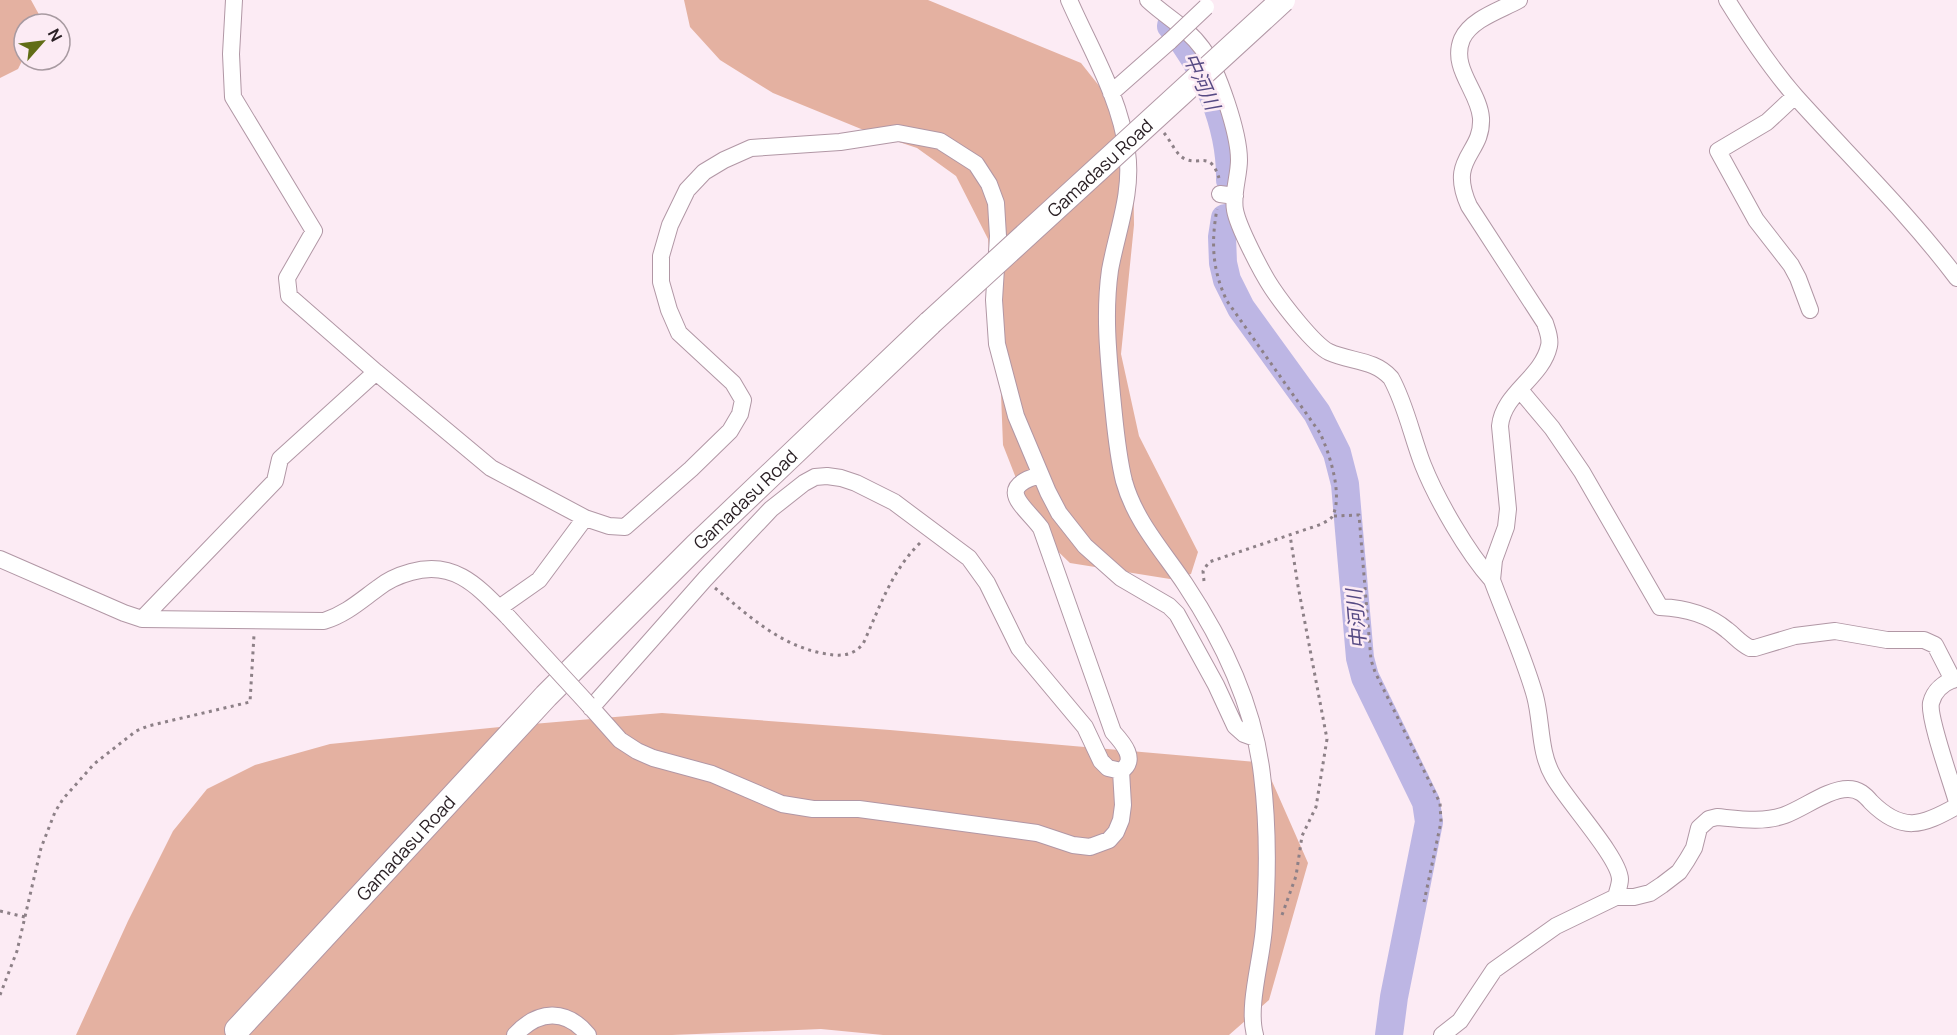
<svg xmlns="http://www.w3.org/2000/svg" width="1957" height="1035" font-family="Manrope,'Noto Sans JP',sans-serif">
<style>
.forest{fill:#e4b1a1}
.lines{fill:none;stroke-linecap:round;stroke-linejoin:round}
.river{stroke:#bdb6e4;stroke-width:28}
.minor-casing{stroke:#b197a5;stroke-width:18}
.highway-casing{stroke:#b197a5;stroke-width:26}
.path{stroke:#8d8087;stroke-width:3;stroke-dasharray:3 4.5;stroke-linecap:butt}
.minor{stroke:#fff;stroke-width:16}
.highway{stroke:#fff;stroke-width:24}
.minor-bridge-casing{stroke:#b197a5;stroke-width:18;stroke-linecap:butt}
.highway-bridge-casing{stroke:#b197a5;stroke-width:26;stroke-linecap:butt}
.minor-bridge{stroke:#fff;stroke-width:16}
.highway-bridge{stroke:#fff;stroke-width:24}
.labels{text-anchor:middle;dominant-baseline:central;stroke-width:5;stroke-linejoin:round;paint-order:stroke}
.street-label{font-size:18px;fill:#2a2025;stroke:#fcebf4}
.water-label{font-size:20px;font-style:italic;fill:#564a84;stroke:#fcebf4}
</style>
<rect width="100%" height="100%" fill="#fcebf4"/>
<path class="forest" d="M0,0H31L42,20L40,24H24V57L18,69L0,78Z
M684,0H928L1081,63L1115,106L1133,152L1134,225L1121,354L1139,436L1198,552L1191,574L1170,579L1070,563L1045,539L1021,491L1003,445L999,343L988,239L956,176L917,148L866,131L773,93L720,60L690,27Z
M662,713L890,730L1256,762L1271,779L1308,863L1269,1000L1229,1035H883L821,1029L672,1035H76L128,921L173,831L207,789L255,765L330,744L521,725Z"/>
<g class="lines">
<path class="river" d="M1171,26C1206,67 1231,126 1230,180
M1225,218L1222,237L1223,263L1227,280L1241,308L1317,413L1337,453L1345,484L1360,658L1365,677L1426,802L1429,822L1394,997L1389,1035"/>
<g class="minor-casing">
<path id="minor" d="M234,0L231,54L233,97L314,231L287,278L289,296L376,372L491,468L585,518L609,526L625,527L691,469L730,431L740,414L743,400L733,383L679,333L669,310L661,282V256L670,225L687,190L704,172L724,160L751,148L840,142L898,133L940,141L976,164L989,184L996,203L998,236L994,300L997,344L1016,416L1048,492L1059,513L1085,546L1121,578L1169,606L1177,614L1216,685L1235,726L1244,734L1255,738
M1069,0C1090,48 1121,99 1127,152C1133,192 1117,231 1110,270C1104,312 1108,353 1112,395C1115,424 1117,453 1124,481C1135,521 1163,551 1185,584C1223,641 1254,706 1262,775C1268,824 1268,877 1264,927C1262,959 1247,1006 1255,1035
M1148,0C1166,17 1188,28 1202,48C1218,70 1239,133 1239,160C1239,176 1232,194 1235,210C1238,227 1262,273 1272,288C1282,303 1314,345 1329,352C1351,362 1374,359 1391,378C1406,405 1412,437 1423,465C1437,500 1467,552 1492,580
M1519,0C1501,10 1471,19 1462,39C1450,68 1479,91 1481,118C1483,155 1447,157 1469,206L1545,323C1547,330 1551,338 1549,346C1542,378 1503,393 1500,426L1508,509L1506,527L1494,560L1492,580C1506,618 1524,657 1535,696C1542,722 1539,752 1553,776C1566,800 1619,857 1620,879C1620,885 1617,892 1616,897
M1727,0C1748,34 1770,67 1796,97C1850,157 1908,213 1957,278
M1111,93L1170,41
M1795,96L1767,122L1718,151L1756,220L1791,265L1798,278L1810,310
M1220,194L1235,196
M1520,390L1552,428L1582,472L1660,607C1684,608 1708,614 1727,630C1735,636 1740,643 1750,648H1755L1795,636L1835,631L1887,640H1924L1935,645L1953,680
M0,559L124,613L142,619L324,621C346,614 360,601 378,588C388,580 400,575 411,572C456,559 480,589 509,618
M499,608L539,580L585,518
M142,619L275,481L280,459L376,372
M1957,678C1945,682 1934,690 1931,703C1928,717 1952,784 1957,802
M588,704L620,740L637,751L653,758L712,774L782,804L813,809H859L1037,833L1073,845L1090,847L1109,840L1116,832L1121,820L1123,805L1121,771
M591,708L705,579L771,509L804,483L815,477L827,476L841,478L856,483L894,502L969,558L987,583L1019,648L1085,727L1101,761L1108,768L1121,771C1138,760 1123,743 1113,732L1041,528C1026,507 993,488 1040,475
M515,1035C538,1010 566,1008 588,1035
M1442,1035L1460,1021L1494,970L1556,926L1616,897H1634L1650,893L1662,885L1679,872L1687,860L1694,848L1699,828L1709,819L1717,817C1739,819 1763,823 1785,815C1804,808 1828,789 1848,789C1859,789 1865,795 1871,802C1902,833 1922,826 1957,806"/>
</g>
<g class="highway-casing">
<g id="highway">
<path id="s1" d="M237,1030L546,696L696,546L930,323"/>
</g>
</g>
<path class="path" d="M1164,133C1171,141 1176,155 1185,159C1200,166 1210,150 1219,178
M1334,516L1359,515L1371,660L1375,672L1440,803L1441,822L1424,902
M1204,581L1203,571L1209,562L1322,524C1326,521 1331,520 1333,515C1343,494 1329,452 1320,433L1227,301C1212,270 1211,242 1217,209
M715,588C748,615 778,644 821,653C837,656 851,658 863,644C880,607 891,571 921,542
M0,911L25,917
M1282,915L1296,876L1302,836L1316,807L1327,739L1298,586L1290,535
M0,995L17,951L41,848L55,812L63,799L94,764L136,731L148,726L250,702L254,635"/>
<use href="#minor" class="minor"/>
<use href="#highway" class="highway"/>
<g class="minor-bridge-casing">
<path id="minor-bridge" d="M1170,41L1206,7
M509,618L588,704"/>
</g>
<g class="highway-bridge-casing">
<g id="highway-bridge">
<path id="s2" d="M930,323L1283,0"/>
</g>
</g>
<use href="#minor-bridge" class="minor-bridge"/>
<use href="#highway-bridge" class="highway-bridge"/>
</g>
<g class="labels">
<g class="street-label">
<text stroke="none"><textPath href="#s2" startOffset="230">Gamadasu Road</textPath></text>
<text stroke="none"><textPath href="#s1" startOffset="735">Gamadasu Road</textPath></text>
<text stroke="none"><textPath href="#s1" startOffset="248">Gamadasu Road</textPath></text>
</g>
<g class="water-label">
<text transform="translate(1202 81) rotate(66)">中河川</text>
<text transform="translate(1356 619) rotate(-95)">中河川</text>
</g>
</g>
<g transform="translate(42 42) rotate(62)"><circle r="28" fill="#fcebf4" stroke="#a89aa1" stroke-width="1.5"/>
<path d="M0-4.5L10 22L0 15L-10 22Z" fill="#616d16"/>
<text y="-9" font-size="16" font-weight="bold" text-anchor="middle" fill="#2a2025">N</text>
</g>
</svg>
